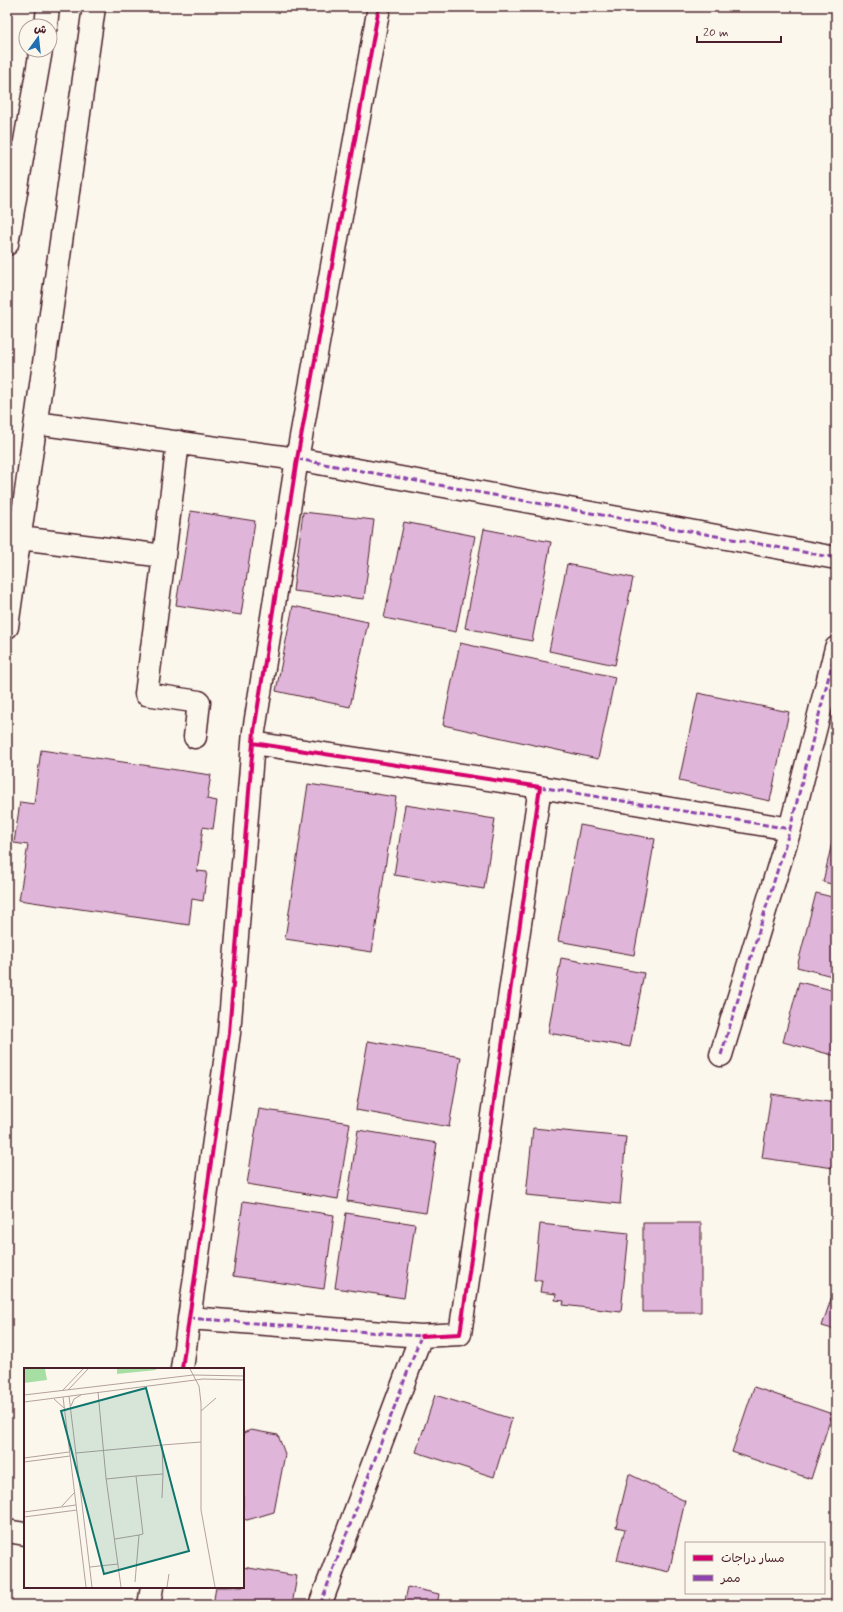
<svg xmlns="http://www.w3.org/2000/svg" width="843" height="1612" font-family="Mynerve,'Playpen Sans Arabic',sans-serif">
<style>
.building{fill:#e0b5da;stroke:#4a1f2b}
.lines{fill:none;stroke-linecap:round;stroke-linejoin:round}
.minor-casing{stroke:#4a1f2b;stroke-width:25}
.minor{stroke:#fbf7ec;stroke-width:22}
.quiet{stroke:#8e44ad;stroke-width:3;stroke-dasharray:6 3;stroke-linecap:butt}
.cycleway-casing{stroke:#fbf7ec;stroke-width:6}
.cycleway{stroke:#d6006c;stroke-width:4}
.inset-road{fill:none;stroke:#b4a19f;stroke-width:1}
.view{fill:#0f766e;fill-opacity:0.15;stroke:#0f766e;stroke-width:2}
.inset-edge{fill:none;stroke:#4a1f2b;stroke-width:2}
</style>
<rect width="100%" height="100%" fill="#fbf7ec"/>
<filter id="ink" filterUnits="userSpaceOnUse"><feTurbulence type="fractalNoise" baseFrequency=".025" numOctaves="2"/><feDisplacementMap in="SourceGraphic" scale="8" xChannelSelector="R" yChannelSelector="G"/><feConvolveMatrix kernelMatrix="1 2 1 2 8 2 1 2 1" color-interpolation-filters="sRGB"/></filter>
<g filter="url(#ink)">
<path class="building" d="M191,511L255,521L241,615L176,605Z
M303,512L374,520L364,599L293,591Z
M404,522L475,536L456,632L384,618Z
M484,529L551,542L532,641L465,628Z
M567,564L633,578L615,665L549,651Z
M293,606L368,622L350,707L276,691Z
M460,643L615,677L598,759L443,725Z
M698,693L789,712L770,801L679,781Z
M41,750L211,775L207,799L217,801L213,829L203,827L197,871L207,872L203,901L192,899L189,925L19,900L28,845L14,843L20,802L34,804Z
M308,784L396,797L372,952L285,939Z
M405,805L495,819L484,889L394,875Z
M580,825L655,839L634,955L558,941Z
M836,825V885L823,882Z
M816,893L836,898V977L797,967Z
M561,958L644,973L630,1047L548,1033Z
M799,982L836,991V1056L783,1042Z
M368,1041L461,1057L449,1127L356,1110Z
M771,1094L836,1103V1157L834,1168L762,1158Z
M259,1109L350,1123L338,1199L247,1184Z
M533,1128L626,1137L620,1204L526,1195Z
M358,1130L437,1143L426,1213L347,1201Z
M243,1201L334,1215L324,1289L233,1276Z
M346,1213L415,1224L404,1298L335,1288Z
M643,1223H701V1312H643Z
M540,1224L629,1233L621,1312L563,1305L564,1301L555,1300L556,1294L540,1292L542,1280H534Z
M836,1284V1330L822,1326Z
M754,1387L832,1414L811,1479L732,1452Z
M435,1395L512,1419L494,1477L416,1452Z
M251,1430L278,1435L285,1454L274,1512L247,1520L243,1519V1433Z
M629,1474L685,1501L669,1572L617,1560L625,1529L616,1527Z
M243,1567L297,1576L292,1605H213L216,1587H243Z
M408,1587L439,1594L437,1605H404Z"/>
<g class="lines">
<g class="minor-casing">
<path id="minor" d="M46,26L48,7
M7,244L41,50
M36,423L297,459L836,558
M20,538L164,556L178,442
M164,556L146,694L199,702L195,737
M7,627L94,7
M253,743L540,787L460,1334L421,1336
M540,787L790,829L836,648
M721,1055L790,829
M189,1318L421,1336L320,1605
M182,1369L229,1033L254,731L297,459L379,7
M7,1531L25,1534
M149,1605L152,1587"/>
</g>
<use href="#minor" class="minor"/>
<path class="quiet" d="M297,459L836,558
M540,787L790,829L836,648
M721,1055L790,829
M189,1318L421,1336L320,1605"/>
<g class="cycleway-casing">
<path id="cycleway" d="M253,743L540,787L460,1334L421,1336
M182,1369L229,1033L254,731L297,459L379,7"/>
</g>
<use href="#cycleway" class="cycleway"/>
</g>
</g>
<g transform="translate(24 1368)">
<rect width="220" height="220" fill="#fbf7ec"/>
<path d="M0,1H21L23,12L0,15ZM93,1H132V2L93,6Z" fill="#a6dea3"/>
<path class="inset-road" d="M166,1L175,18L177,35V142L191,219M44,22L64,1M38,23L59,1M74,24L82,110L97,219M0,27L169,7L220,8M45,28L68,219M39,29L62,219M30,31L40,40M0,34L179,11L220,12M47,38L50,31L57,27M177,43L192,30M138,77L177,74M52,85L138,77L139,106L112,108M0,90L45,84M0,94L46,88M82,111L112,108L119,166L115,167M138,130L139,106M38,138L50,125M0,144L52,137M0,149L53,142M91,171L115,167L111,214M66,199L94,196M143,219L145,206"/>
<path class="view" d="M122,20L165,183L80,206L37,43Z"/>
<rect width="220" height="220" class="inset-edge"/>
</g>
<rect width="843" height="1612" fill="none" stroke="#fbf7ec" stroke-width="24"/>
<rect x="12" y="12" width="819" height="1588" fill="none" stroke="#4a1f2b" stroke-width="1.5" filter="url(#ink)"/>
<rect x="685" y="1542" width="140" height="52" fill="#fbf7ec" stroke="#b4a19f"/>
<rect x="693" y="1555" width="20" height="6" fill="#d6006c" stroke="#b4a19f"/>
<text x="721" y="1562" font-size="12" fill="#4a1f2b">مسار دراجات</text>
<rect x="693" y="1575" width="20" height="6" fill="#8e44ad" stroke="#b4a19f"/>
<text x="721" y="1582" font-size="12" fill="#4a1f2b">ممر</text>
<g transform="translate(38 38) rotate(15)"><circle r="19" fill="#fbf7ec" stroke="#b4a19f"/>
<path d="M0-3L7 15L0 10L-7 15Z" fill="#1f6fb2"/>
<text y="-6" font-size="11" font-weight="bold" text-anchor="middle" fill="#4a1f2b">ش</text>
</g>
<path d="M697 36v6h84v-6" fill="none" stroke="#4a1f2b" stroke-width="2"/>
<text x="703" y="36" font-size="12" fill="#4a1f2b" stroke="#fbf7ec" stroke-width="3" paint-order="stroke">20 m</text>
</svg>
